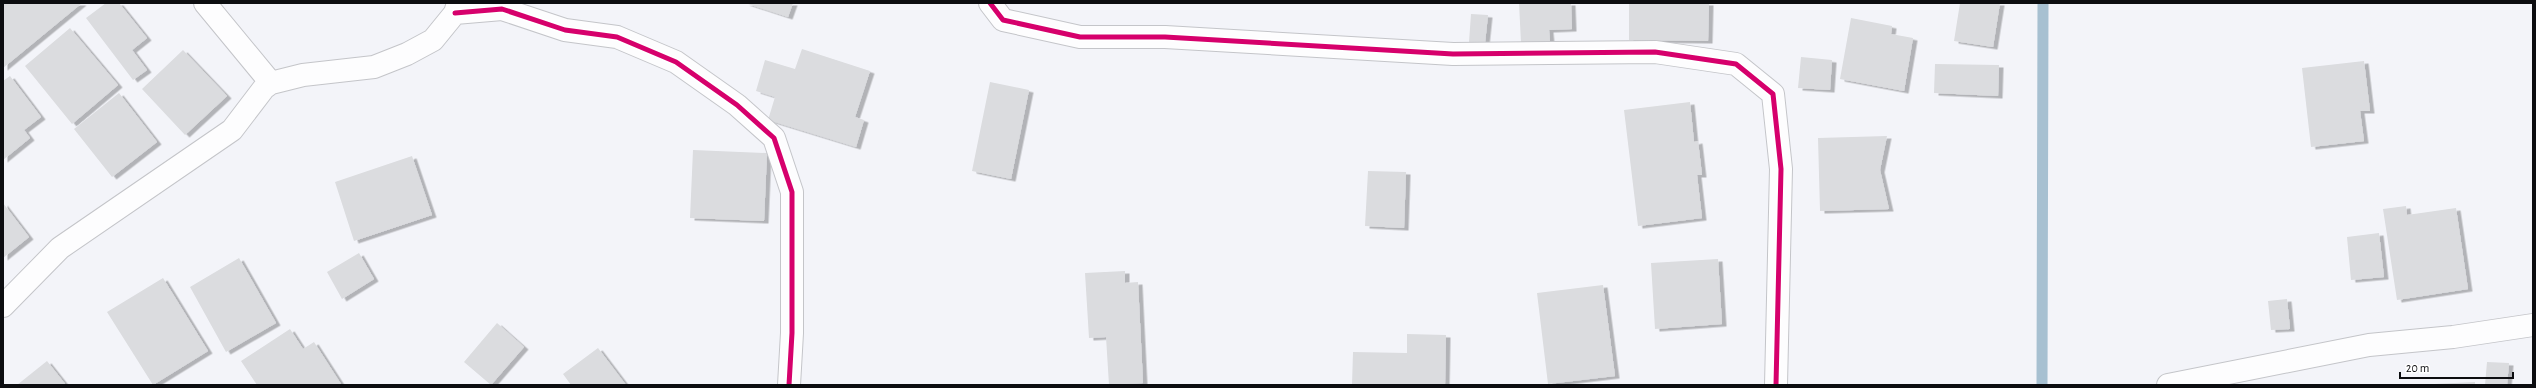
<svg xmlns="http://www.w3.org/2000/svg" width="2536" height="388" font-family="'Alegreya Sans',sans-serif">
<style>
.lines{fill:none;stroke-linecap:round;stroke-linejoin:round}
.stream{stroke:#a7c0d1;stroke-width:11}
.building{fill:#dbdcdf;filter:url(#shadow)}
.street-casing{stroke:#c4c5c9;stroke-width:24}
.street{stroke:#fdfdfe;stroke-width:22}
.cycleway-casing{stroke:#fff;stroke-width:8}
.cycleway{stroke:#d6006c;stroke-width:5}
</style>
<defs>
<filter id="shadow"><feDropShadow dx="4.5" dy="2.5" stdDeviation="0" flood-color="#0004"/></filter>
</defs>
<rect width="100%" height="100%" fill="#f3f4f9"/>
<g class="lines">
<path class="stream" d="M2042,385L2043,3"/>
</g>
<path class="building" d="M3,3H82L3,68Z
M106,3H119L147,38L132,50L147,70L133,80L86,18Z
M745,3H793L788,17Z
M1519,3H1571L1572,29L1549,30L1550,41L1521,43Z
M1629,3H1709L1708,41L1629,40Z
M1960,3H2000L1993,47L1954,41Z
M1471,14L1488,15L1485,43L1469,42Z
M1851,18L1892,26L1891,34L1913,38L1904,91L1840,79Z
M70,28L118,85L72,124L25,66Z
M802,49L870,71L855,117L864,120L856,147L768,120L775,97L756,91L765,60L795,69Z
M183,50L227,96L185,135L142,89Z
M1801,57L1832,60L1830,90L1798,88Z
M2364,61L2370,111H2360L2364,141L2311,147L2302,68Z
M1935,64L1999,65L1998,96L1934,93Z
M10,76L41,117L24,130L30,138L3,160V81Z
M990,82L1029,90L1011,179L972,171Z
M119,93L157,142L112,177L74,129Z
M1690,102L1694,142L1698,141L1702,175H1697L1702,218L1638,226L1624,110Z
M1887,136L1880,170L1889,209L1820,211L1818,138Z
M693,150L767,153L764,221L690,218Z
M412,156L432,215L354,241L335,182Z
M1368,171L1406,172L1404,228L1365,226Z
M3,203L29,237L3,258Z
M2406,206L2407,215L2456,208L2468,289L2397,300L2383,209Z
M2379,233L2384,277L2351,280L2347,237Z
M359,253L374,279L342,299L327,272Z
M239,258L276,323L226,352L190,287Z
M1718,259L1722,324L1655,329L1651,263Z
M1125,271V283L1138,282L1143,383L1109,385L1106,337L1089,338L1085,273Z
M163,278L208,351L153,385L107,312Z
M1603,285L1615,376L1548,384L1537,293Z
M2287,299L2290,329L2271,330L2268,301Z
M497,323L524,347L491,385L464,362Z
M290,329L303,349L314,342L341,384L257,385L241,361Z
M1407,334L1446,335L1445,385H1352L1353,352L1407,353Z
M598,348L626,385H571L563,374Z
M47,361L66,385H17Z
M2487,362L2509,363L2507,385H2485Z
M2475,382V385H2434V384Z"/>
<g class="lines">
<g class="street-casing">
<path id="street" d="M205,3L271,83
M990,3L1003,20L1080,37H1165L1453,54L1655,52L1736,64L1773,94L1781,169L1776,385
M455,13L502,9L565,30L617,37L676,62L737,105L774,138L792,192V333L789,385
M3,306L60,248L232,130L264,88L271,83L303,75L374,67L407,54L433,40L455,13L458,3
M2168,385L2369,345L2453,337L2533,325"/>
</g>
<use href="#street" class="street"/>
<g class="cycleway-casing">
<path id="cycleway" d="M990,3L1003,20L1080,37H1165L1453,54L1655,52L1736,64L1773,94L1781,169L1776,385
M455,13L502,9L565,30L617,37L676,62L737,105L774,138L792,192V333L789,385"/>
</g>
<use href="#cycleway" class="cycleway"/>
</g>
<rect width="2536" height="388" fill="none" stroke="#0c0d10" stroke-width="8"/>
<path d="M2400 372v6h113v-6" fill="none" stroke="#0c0d10" stroke-width="2"/>
<text x="2406" y="372" font-size="12" fill="#0c0d10" stroke="#ffffff" stroke-width="3" paint-order="stroke">20 m</text>
</svg>
